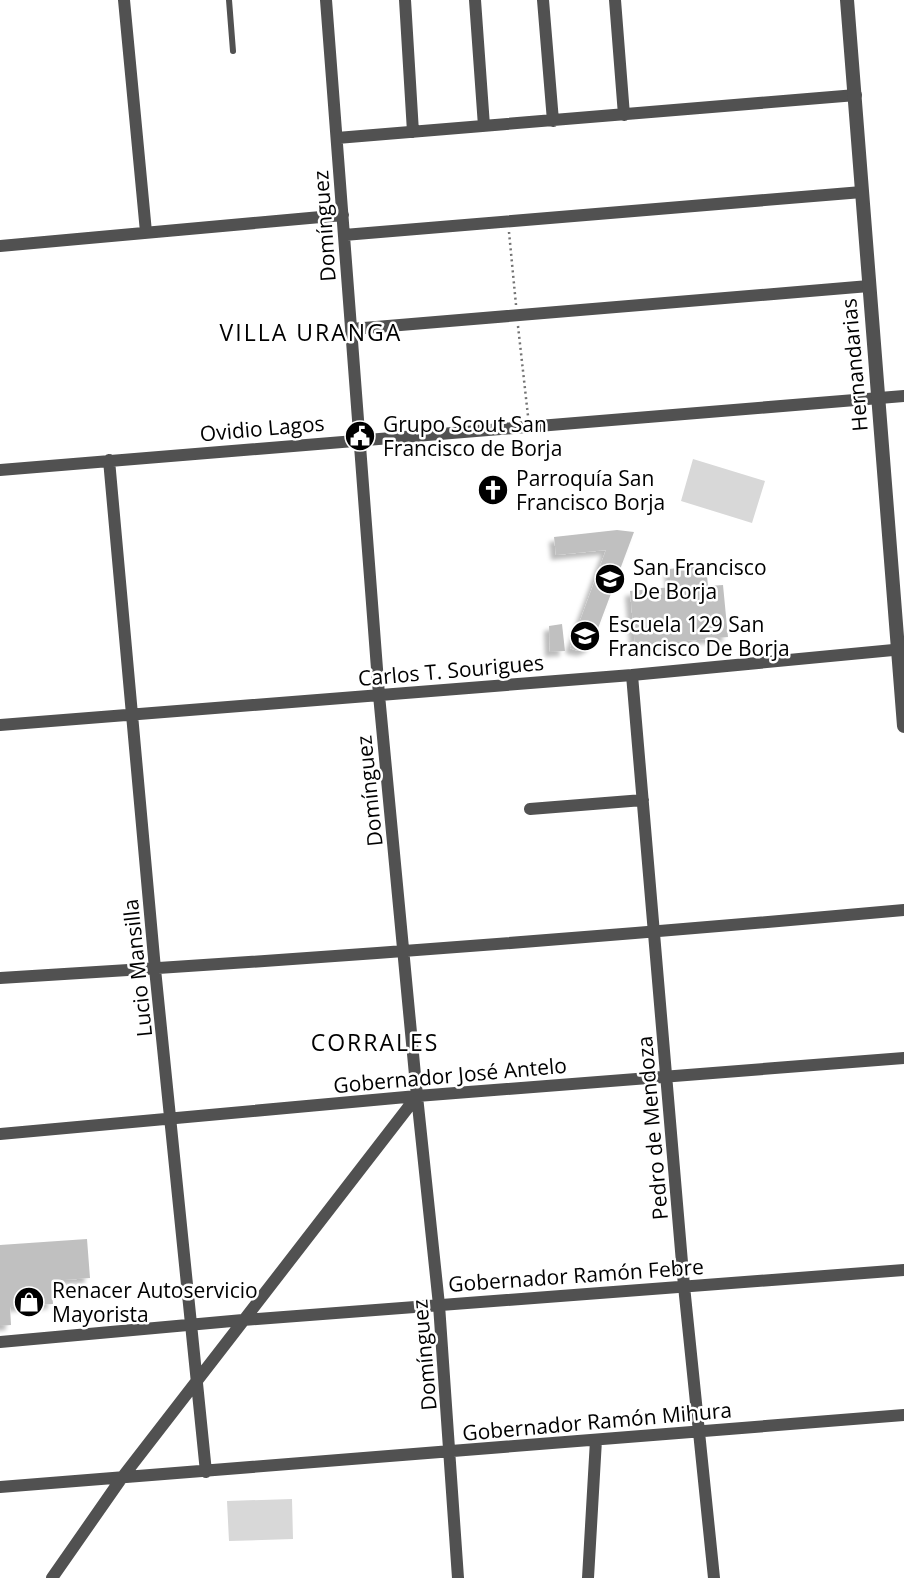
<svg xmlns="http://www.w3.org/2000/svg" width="904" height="1578" font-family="'Open Sans',sans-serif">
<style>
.pitch{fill:#d8d8d8}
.building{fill:#c0c0c0;filter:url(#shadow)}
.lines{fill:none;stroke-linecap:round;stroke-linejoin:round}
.path{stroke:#737373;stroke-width:2.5;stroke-dasharray:2 3.5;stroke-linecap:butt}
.service{stroke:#515151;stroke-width:6}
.minor{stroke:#515151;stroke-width:12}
.tertiary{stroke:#515151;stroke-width:14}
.labels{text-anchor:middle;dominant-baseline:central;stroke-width:5;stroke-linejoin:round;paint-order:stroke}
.street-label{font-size:21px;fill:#000;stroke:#fff}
.poi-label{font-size:21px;fill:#000;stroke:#fff;text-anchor:start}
.neighbourhood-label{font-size:23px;letter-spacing:2px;fill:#000;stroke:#fff}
</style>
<defs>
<filter id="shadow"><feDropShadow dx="-5" dy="5" stdDeviation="2" flood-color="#0004"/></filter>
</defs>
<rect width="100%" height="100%" fill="#fff"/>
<path class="pitch" d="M693,459L765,481L752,523L681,501Z
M292,1499L293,1539L229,1541L227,1501Z"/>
<path class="building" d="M617,530L634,532L591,647L583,651L575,650L570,648L606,550L556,555L554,537Z
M706,565L708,586L723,585L728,637L635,646L630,591L671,587L669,569Z
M562,624L565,651L550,652L549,626Z
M87,1239L90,1278L51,1281L53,1304L10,1307L11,1325L0,1326V1245Z"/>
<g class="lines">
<path class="path" d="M509,232L516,305
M518,326L528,416"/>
<path class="service" d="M229,0L233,51"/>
<path class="minor" d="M124,0L146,232
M326,0L379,695L417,1096L439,1305L458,1578
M405,0L413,132
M475,0L484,126
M543,0L553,121
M615,0L624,115
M337,138L856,95
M344,235L862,192
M0,246L343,215
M352,329L869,286
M109,460L155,969L206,1472
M0,470L904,396
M632,675L684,1286L714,1578
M0,725L632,675L904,649
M530,809L643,800
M0,978C302,960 603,937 904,910
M0,1134L417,1096L904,1058
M0,1342L243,1320L904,1270
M0,1487L904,1415
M52,1578L121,1479L417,1096
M588,1578L596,1440"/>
<path class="tertiary" d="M847,0L904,726"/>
</g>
<defs>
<g id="civic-disc" transform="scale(1.575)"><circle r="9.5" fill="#000" stroke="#fff"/><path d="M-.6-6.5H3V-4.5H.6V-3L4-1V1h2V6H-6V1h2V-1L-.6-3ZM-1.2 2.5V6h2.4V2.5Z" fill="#fff"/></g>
<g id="church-disc" transform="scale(1.575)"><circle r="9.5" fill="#000" stroke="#fff"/><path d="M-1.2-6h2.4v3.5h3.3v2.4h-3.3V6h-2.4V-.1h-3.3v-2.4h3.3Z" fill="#fff"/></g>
<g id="school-disc" transform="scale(1.575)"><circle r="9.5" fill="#000" stroke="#fff"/><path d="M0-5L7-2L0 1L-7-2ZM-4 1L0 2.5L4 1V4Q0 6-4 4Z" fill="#fff"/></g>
<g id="shop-disc" transform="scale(1.575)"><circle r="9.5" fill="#000" stroke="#fff"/><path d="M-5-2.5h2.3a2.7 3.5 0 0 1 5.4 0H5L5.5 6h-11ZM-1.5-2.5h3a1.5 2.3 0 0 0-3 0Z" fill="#fff"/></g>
</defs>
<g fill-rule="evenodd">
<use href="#civic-disc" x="360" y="436"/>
<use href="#church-disc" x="493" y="490"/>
<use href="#school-disc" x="610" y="579"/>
<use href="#school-disc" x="585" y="636"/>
<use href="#shop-disc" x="29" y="1302"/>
</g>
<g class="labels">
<g class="street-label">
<text transform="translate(324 226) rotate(-94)">Domínguez</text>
<text transform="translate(854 365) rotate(-95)">Hernandarias</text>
<text transform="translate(262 428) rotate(-5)">Ovidio Lagos</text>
<text transform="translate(451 670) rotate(-5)">Carlos T. Sourigues</text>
<text transform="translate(369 791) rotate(-96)">Domínguez</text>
<text transform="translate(137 968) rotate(-96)">Lucio Mansilla</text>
<text transform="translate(450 1075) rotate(-5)">Gobernador José Antelo</text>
<text transform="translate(652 1128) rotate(-95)">Pedro de Mendoza</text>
<text transform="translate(576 1275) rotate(-4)">Gobernador Ramón Febre</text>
<text transform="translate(424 1355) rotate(-95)">Domínguez</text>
<text transform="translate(597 1421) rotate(-5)">Gobernador Ramón Mihura</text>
</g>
<g class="poi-label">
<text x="383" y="424">Grupo Scout San<tspan x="383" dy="24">Francisco de Borja</tspan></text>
<text x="516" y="478">Parroquía San<tspan x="516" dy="24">Francisco Borja</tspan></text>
<text x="633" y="567">San Francisco<tspan x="633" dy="24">De Borja</tspan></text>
<text x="608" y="624">Escuela 129 San<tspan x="608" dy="24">Francisco De Borja</tspan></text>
<text x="52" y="1290">Renacer Autoservicio<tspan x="52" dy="24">Mayorista</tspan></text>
</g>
<g class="neighbourhood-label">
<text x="311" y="332">VILLA URANGA</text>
<text x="375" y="1042">CORRALES</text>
</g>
</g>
</svg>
